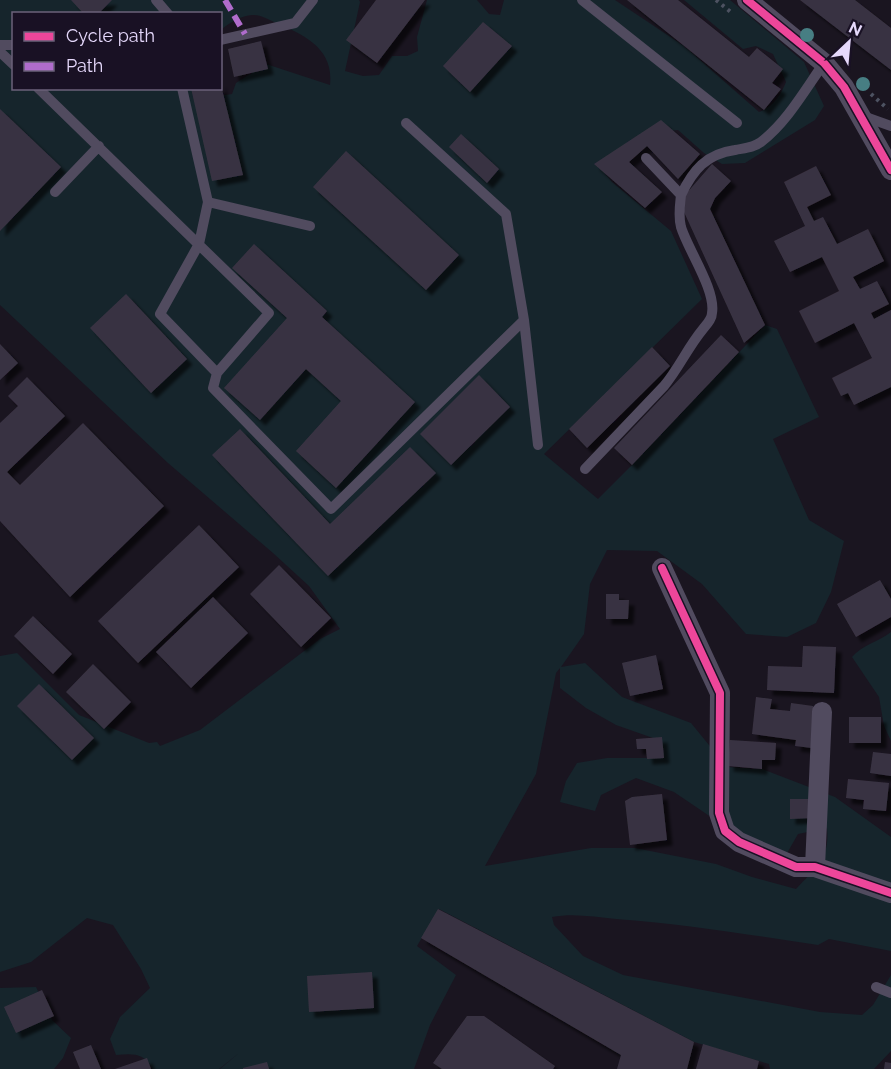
<svg xmlns="http://www.w3.org/2000/svg" width="891" height="1069" font-family="Raleway,sans-serif">
<style>
.green{fill:#16252c;fill-rule:evenodd}
.building{fill:#393342;filter:url(#shadow)}
.lines{fill:none;stroke-linecap:round;stroke-linejoin:round}
.path{stroke:#4d5261;stroke-width:4;stroke-dasharray:3 4.5;stroke-linecap:butt}
.lane{stroke:#514b5f;stroke-width:10}
.street{stroke:#514b5f;stroke-width:20}
.quiet{stroke:#b06ccc;stroke-width:6;stroke-dasharray:12 6;stroke-linecap:butt}
.cycleway-casing{stroke:#191124;stroke-width:11}
.cycleway{stroke:#ed469a;stroke-width:8}
.tree{fill:#477e83}
</style>
<defs>
<filter id="shadow"><feDropShadow dx="5.5" dy="5.5" stdDeviation="1.5" flood-color="#0009"/></filter>
</defs>
<rect width="100%" height="100%" fill="#1a1520"/>
<path class="green" d="M0,0H359L360,2L345,71L363,76L379,75L392,56H407L418,51L417,37L427,0H477L489,14L500,15L504,0H615L684,46L759,112C773,107 781,95 786,82L773,54L756,46L743,49L684,0H730L804,62L824,106L815,120L745,163L722,164L704,153L678,130L661,132L600,167L612,182L671,231L702,299L544,454L598,499L632,465L765,325L777,329L819,417L773,439L809,520L844,541L831,592L816,623L787,637L746,634L702,584L657,551L607,550L590,584L584,634L561,667L585,663L622,697L691,723L727,767L762,769L835,797L891,837V951L829,939L818,945C751,935 684,924 616,919C594,917 574,913 552,917L554,925L583,956L623,975L820,1012L862,1015L873,1005L891,975V1051L874,1069H770L769,1064L694,1042L439,909L417,946L456,975L430,1025L414,1069H220L239,1053L219,1069H152C144,1052 132,1054 116,1055L110,1039L120,1017L150,988L141,969L113,925L87,918L31,962L0,972V656L17,653L79,715L149,743L157,742L160,746L200,730L320,639L340,629L309,586L273,553L168,463L0,305ZM14,14H220L221,30C228,23 244,14 254,15C261,15 270,20 276,23C305,35 334,49 330,85L266,64L236,83L232,94L212,97L206,88H14ZM560,668V688L586,708L616,725L653,738L659,758H607L577,763L566,781L560,802L595,811L601,795L636,778L674,792L733,832L786,855L798,834L827,828C830,859 816,867 796,889L752,877L716,864L635,848H591L485,866L536,774L556,673Z
M891,632V741L884,726L879,697L852,657C862,645 878,642 891,632Z
M36,987L52,1020L71,1038L63,1058L54,1069H0V988Z"/>
<path class="building" d="M71,0H112L98,14H84Z
M376,0H425L377,63L346,40Z
M627,0H678L749,57L757,48L783,69L772,83L781,89L764,110Z
M800,0H855L891,28V70Z
M483,22L512,46L470,92L443,66Z
M261,41L268,69L234,77L228,49Z
M220,81L243,175L212,181L191,88H220Z
M0,109L61,167L0,231Z
M661,120L700,154L678,179L647,146L629,162L662,192L645,208L594,164Z
M461,134L499,169L487,183L449,147Z
M346,151L459,255L426,290L313,187Z
M712,164L731,181L715,198L710,209L765,325L744,343L684,212L685,195Z
M816,166L831,195L807,207L814,221L823,217L837,244L868,229L884,261L853,277L860,289L877,281L889,304L871,313L874,319L891,310V387L854,405L848,393L841,396L832,378L872,358L854,323L815,343L799,311L839,291L822,257L790,272L774,241L805,226L784,182Z
M254,244L327,311L322,317L415,402L336,488L296,451L341,401L306,369L260,420L224,388L287,318L232,268Z
M126,294L187,359L151,393L90,328Z
M721,335L739,352L632,465L614,448Z
M0,344L18,363L0,380Z
M652,347L670,366L587,448L569,429Z
M479,375L510,407L451,465L420,434Z
M27,377L65,416L7,472L20,485L83,423L164,506L70,597L0,521V423L18,406L8,396Z
M240,429L330,524L410,447L436,473L328,576L212,455Z
M199,525L239,567L138,663L98,621Z
M279,565L331,618L301,647L250,594Z
M880,580L891,599V617L856,637L837,604Z
M606,594H619V600H629L628,619H606Z
M213,597L248,633L191,688L156,652Z
M33,616L72,654L53,674L14,636Z
M803,646L836,647L834,693L767,690L768,666L802,667Z
M656,655L663,689L630,696L622,663Z
M93,664L131,702L104,729L66,692Z
M39,684L94,738L72,760L17,706Z
M756,697L772,699L770,709L790,711L791,703L813,706L816,712L812,748L795,746L796,740L752,734Z
M849,717H881V743H849Z
M662,737L664,758L647,759L646,749H637L636,739Z
M730,740L776,743L775,760H762V769L728,766Z
M873,752L891,754V776L870,773Z
M848,779L889,783L886,811L863,809L864,800L846,798Z
M662,794L667,840L630,845L625,801L632,797Z
M790,799H812V818L790,819Z
M438,909L694,1042L687,1069H617L621,1055L421,938Z
M372,972L374,1008L309,1012L307,976Z
M42,990L54,1016L16,1033L4,1007Z
M467,1016H484L555,1066L553,1069H442L433,1063Z
M703,1044L759,1061L757,1069H696Z
M91,1045L101,1069H80L73,1052Z
M147,1058L151,1069H115Z
M267,1062L269,1069H243V1068Z
M885,1062L891,1063V1069H884Z"/>
<g class="lines">
<path class="path" d="M716,0L732,13
M871,94L888,109"/>
<path class="lane" d="M156,0L168,14
M582,0L737,123
M220,40L295,23L313,0
M0,45H14
M0,52L14,65
M38,88L269,313L217,373
M182,88L208,202L199,244L160,314L217,373L213,388L331,509L524,320
M860,115L891,126
M406,123L506,214L524,320L538,445
M646,158L681,195C693,170 706,154 735,150C745,148 753,148 761,142C787,122 805,90 824,63
M55,192L99,146
M208,202L310,226
M585,469L664,386C679,368 688,347 703,329C707,324 712,319 712,313C716,290 688,250 681,227C678,216 680,205 681,195
M876,987L891,993"/>
<path class="street" d="M747,0L824,63L844,87L891,170
M662,568L720,693L719,813L725,831L739,842L796,867H815L891,893
M815,867L822,712"/>
<path class="quiet" d="M225,0L245,34"/>
<g class="cycleway-casing">
<path id="cycleway" d="M747,0L824,63L844,87L891,170
M662,568L720,693L719,813L725,831L739,842L796,867H815L891,893"/>
</g>
<use href="#cycleway" class="cycleway"/>
</g>
<g class="tree">
<circle cx="807" cy="35" r="7"/>
<circle cx="863" cy="84" r="7"/>
</g>
<rect x="12" y="12" width="210" height="78" fill="#191124" stroke="#6b617a" stroke-width="1.5"/>
<rect x="24" y="32" width="30" height="9" fill="#ed469a" stroke="#6b617a" stroke-width="1.5"/>
<text x="66" y="42" font-size="18" fill="#e5d8fb">Cycle path</text>
<rect x="24" y="62" width="30" height="9" fill="#b06ccc" stroke="#6b617a" stroke-width="1.5"/>
<text x="66" y="72" font-size="18" fill="#e5d8fb">Path</text>
<g transform="translate(849 42) rotate(26)" stroke="#191124" stroke-width="4.5" paint-order="stroke">
<path d="M0-4.5L10 22L0 15L-10 22Z" fill="#e5d8fb"/>
<text y="-9" font-size="16" font-weight="bold" text-anchor="middle" fill="#e5d8fb">N</text>
</g>
</svg>
